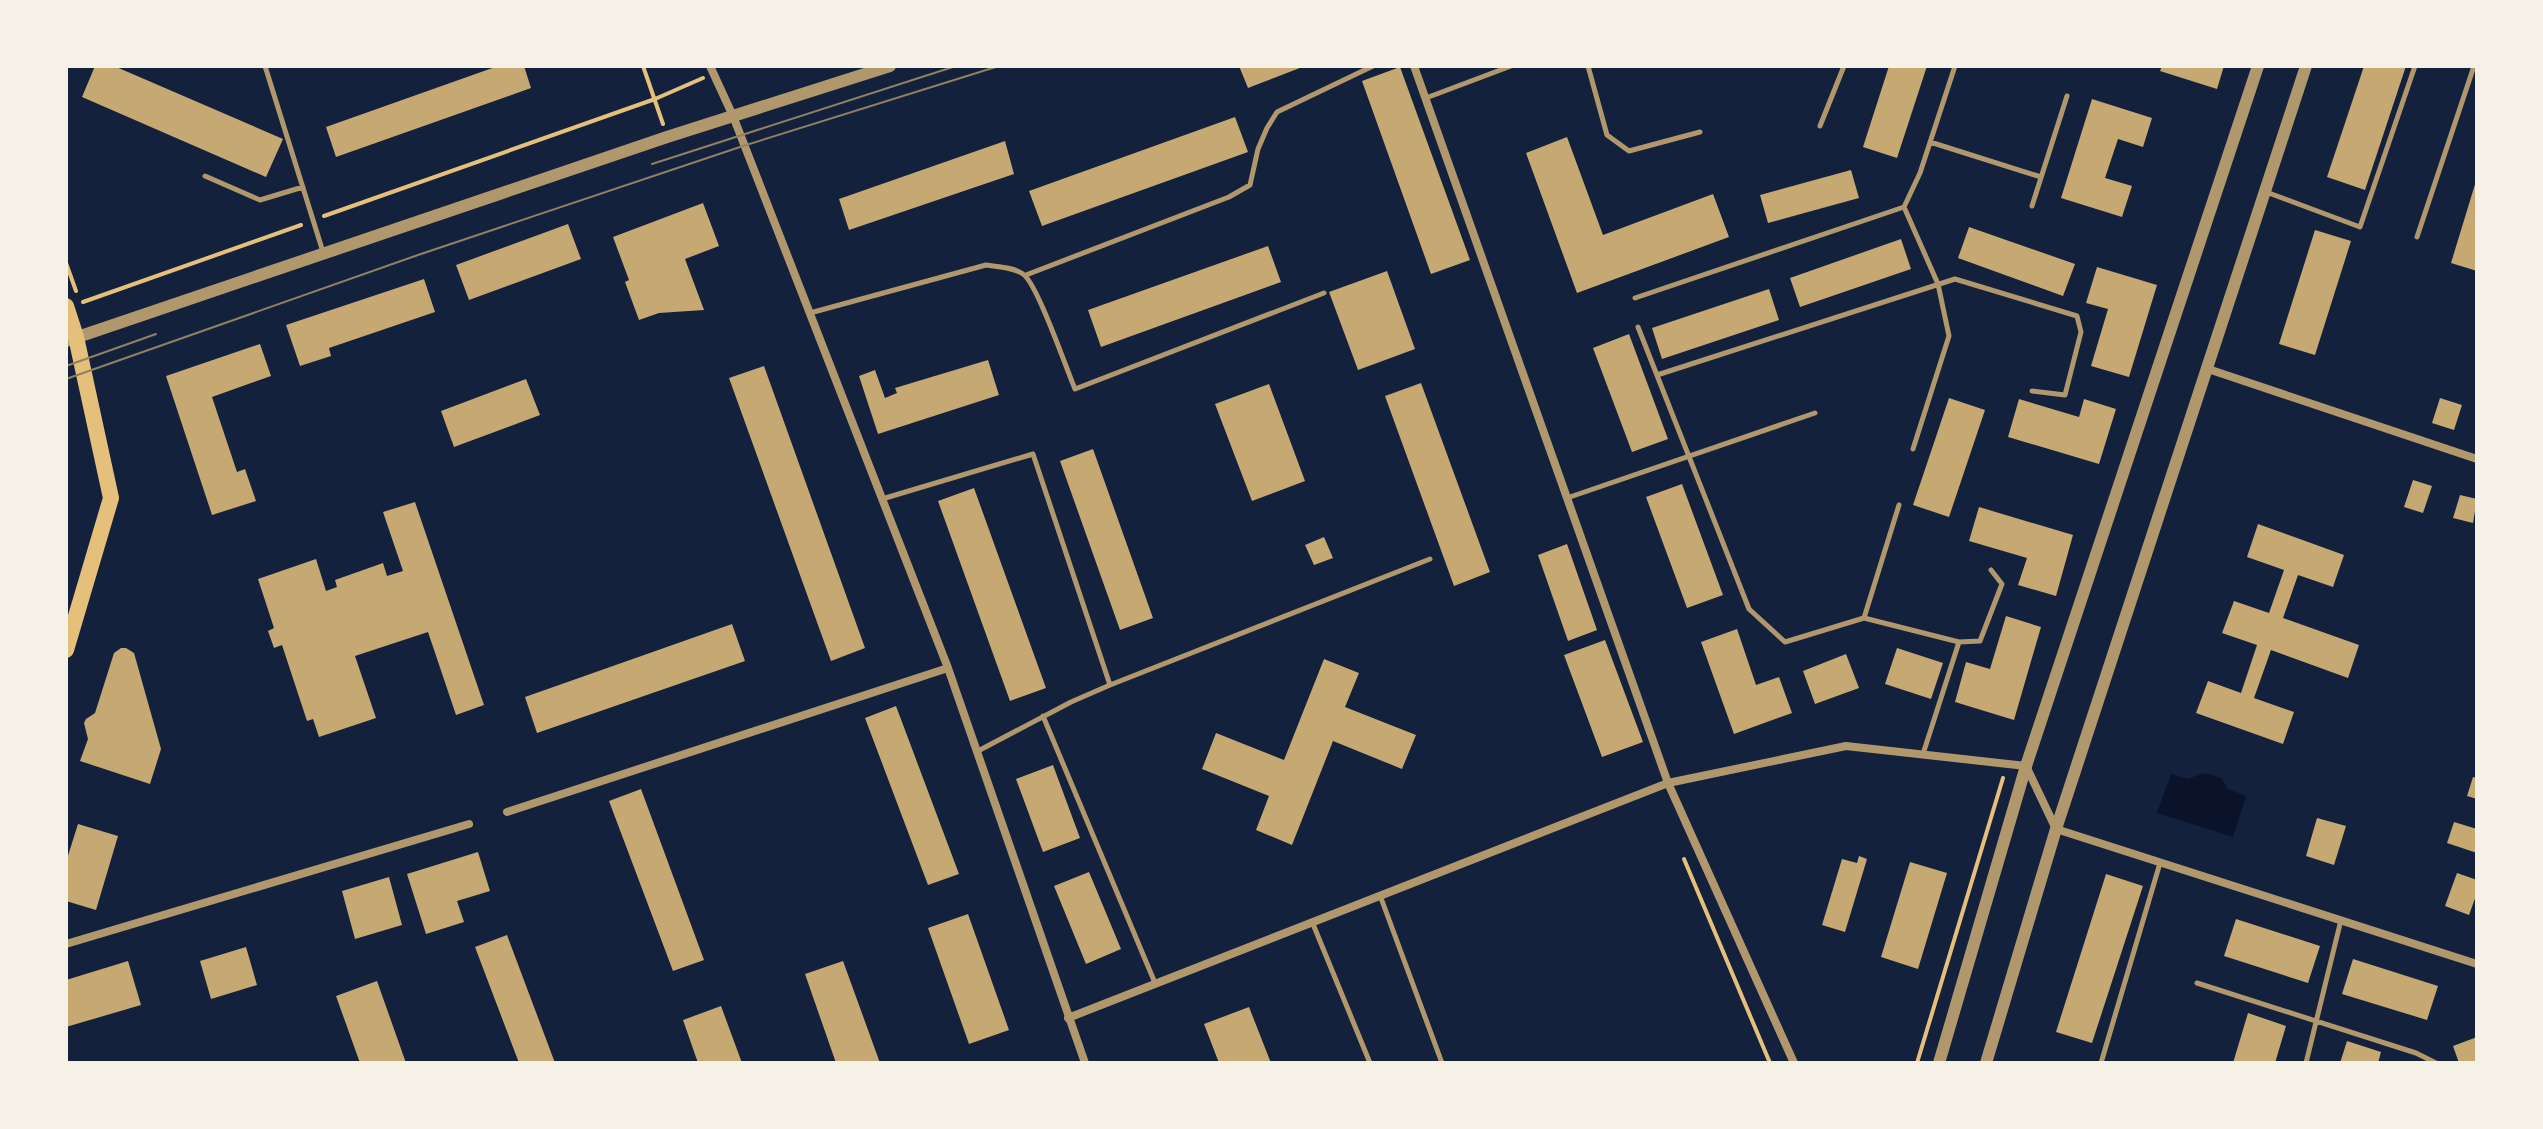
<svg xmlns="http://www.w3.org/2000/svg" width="2543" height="1129" font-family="'Fira Sans',sans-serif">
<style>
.water{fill:#0b132b}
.building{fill:#c6a872}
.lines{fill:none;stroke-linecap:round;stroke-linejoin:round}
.path{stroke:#e5c07b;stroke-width:4}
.service{stroke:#b1986c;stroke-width:5}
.minor{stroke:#b1986c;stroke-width:8}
.tertiary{stroke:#b1986c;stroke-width:12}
.primary{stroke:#e5c07b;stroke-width:16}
.tram{stroke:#918062;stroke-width:2}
</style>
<rect width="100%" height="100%" fill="#14213d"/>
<path class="water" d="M2205,773L2221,778L2228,789L2246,796L2233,837L2157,813L2171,774L2187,779Z"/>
<path class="building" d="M95,66H114L283,139L266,177L82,97Z
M498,66H524L531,88L336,157L326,127Z
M1239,66H1305L1248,88Z
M1889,66H1927L1897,158L1863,147Z
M2162,66H2224L2217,89L2160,71Z
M2364,66H2406L2365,190L2327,177Z
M1400,67L1470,260L1431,274L1362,81Z
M2092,99L2152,118L2143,147L2118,139L2105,178L2132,186L2122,217L2061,198Z
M1235,117L1248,152L1042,226L1029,191Z
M1567,137L1603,235L1713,194L1729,237L1577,293L1526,153Z
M1005,141L1014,174L849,230L839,199Z
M1851,170L1859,198L1768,223L1760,195Z
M2476,181H2477V271L2451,263Z
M703,203L719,246L685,259L704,310L659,313L639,320L625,282L629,280L613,237Z
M568,224L581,259L469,300L456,265Z
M1969,227L2075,264L2063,296L1958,258Z
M2315,230L2351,241L2315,355L2279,344Z
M1901,239L1911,269L1800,307L1790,278Z
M1268,246L1281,282L1101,347L1088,310Z
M2097,267L2157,285L2129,377L2091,366L2108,309L2086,303Z
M1387,271L1415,349L1358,370L1329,292Z
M424,279L435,312L329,348L331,356L300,366L286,325Z
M1769,289L1779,320L1662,359L1652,328Z
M1629,334L1668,439L1632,452L1593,348Z
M260,344L271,376L212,397L237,472L245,469L256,501L212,515L166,376Z
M988,360L999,395L878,434L859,376L875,370L885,398L897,393L895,388Z
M764,366L865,648L831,661L729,378Z
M526,379L540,415L454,447L441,411Z
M1421,383L1490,572L1454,586L1385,396Z
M1269,384L1305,481L1252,501L1215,404Z
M1949,398L1985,410L1949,517L1913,505Z
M2440,398L2462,405L2454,430L2432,423Z
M2019,399L2079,417L2084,399L2116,409L2099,464L2008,437Z
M1093,449L1153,618L1120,630L1060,461Z
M2413,480L2432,486L2423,513L2404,507Z
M1682,484L1723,595L1687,608L1646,497Z
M974,488L1046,688L1010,701L938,501Z
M2460,495L2477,499L2473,523L2453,518Z
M415,502L484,705L456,715L428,632L355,656L376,718L319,737L313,719L307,721L282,645L274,648L268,631L274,628L258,579L316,559L326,591L337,587L335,580L383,563L387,576L403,571L383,512Z
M1979,507L2073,535L2056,596L2018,585L2027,558L1969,541Z
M2258,524L2344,555L2333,587L2298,575L2283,618L2359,645L2348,678L2271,650L2254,698L2294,712L2283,744L2196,713L2208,681L2241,693L2257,645L2222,633L2234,601L2269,613L2284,570L2247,557Z
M1324,537L1333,558L1314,565L1305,545Z
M1567,544L1597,630L1568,641L1538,555Z
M2006,616L2041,627L2014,720L1955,702L1966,662L1990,669Z
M732,624L745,661L537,733L525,697Z
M1737,629L1756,685L1779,677L1792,713L1734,734L1701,642Z
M1605,640L1643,742L1602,757L1564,655Z
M121,648H126L134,653L161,749L150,784L80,761L88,739L84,723L86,719L95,713L114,653Z
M1897,648L1943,663L1931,699L1885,684Z
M1846,654L1859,688L1815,704L1803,671Z
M1324,659L1359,673L1345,707L1416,735L1402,769L1333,741L1292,845L1256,830L1269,796L1202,769L1216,733L1284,760Z
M896,706L959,874L928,885L865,718Z
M1053,765L1080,838L1043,852L1016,779Z
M2473,777L2477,778V799L2467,796Z
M641,789L704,960L673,971L609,801Z
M2317,818L2346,826L2334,865L2306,856Z
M2454,822L2477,829V853L2447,843Z
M78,824L118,836L96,910L66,901V862Z
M478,852L490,891L457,901L464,922L426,934L407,874Z
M1859,856L1867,859L1845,932L1822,925L1842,859L1857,863Z
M1910,862L1947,873L1918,969L1881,957Z
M1089,872L1121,949L1086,964L1054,886Z
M2457,873L2477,880V893L2469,915L2445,906Z
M2106,874L2143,886L2092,1043L2056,1032Z
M389,877L402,925L355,939L342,891Z
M968,914L1009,1030L969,1044L928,928Z
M2236,919L2320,946L2308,983L2224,956Z
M507,935L555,1063H519L475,947Z
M246,947L257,985L211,999L200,961Z
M2353,959L2438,986L2427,1020L2342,994Z
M128,961L141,1005L66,1027V980Z
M843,961L880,1063H836L805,974Z
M377,981L406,1063H360L336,996Z
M721,1006L742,1063H698L683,1020Z
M1249,1007L1271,1063H1219L1204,1024Z
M2248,1013L2286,1026L2275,1063H2233Z
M2477,1037V1063H2459L2453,1046Z
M2347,1041L2381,1052L2378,1063H2340Z"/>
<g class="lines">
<path class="path" d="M643,66L663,124
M324,216L655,99L703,78
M66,263L76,291
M83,302L301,225
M1684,859L1770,1063
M1917,1063L2003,778"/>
<path class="service" d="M265,66L323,252
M1588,66L1607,135L1629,151L1700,132
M1426,98L1511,66
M1820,126L1844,66
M1930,142L2041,177
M205,176L260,200L303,187
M2266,192L2360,227L2415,66
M2032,206L2067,96
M1904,207L1938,284L1949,336L1913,449
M2417,237L2474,66
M1026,275L1229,197L1250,185L1258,149L1267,128L1277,112L1373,66
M1635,298L1904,207L1920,173L1955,66
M810,313L986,265C998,267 1013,267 1023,274C1037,283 1066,368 1075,389L1324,293
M1638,327L1749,609L1785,642L1864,618L1899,505
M1657,375L1955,279L2077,316L2081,332L2065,395L2032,391
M1567,498L1815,413
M882,499L1033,454L1110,685
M1864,618L1959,642L1980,641L2002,584L1991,570
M1043,716L1155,983
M978,751L1071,702L1110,685L1430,559
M1923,754L1959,642
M1381,898L1442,1063
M1313,924L1370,1063
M2197,983L2416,1053L2436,1063
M2101,1063L2160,863
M2306,1063L2341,920"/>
<path class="minor" d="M710,66L733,116L948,668L1085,1063
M1414,66L1668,783L1794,1063
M2208,369L2477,459
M507,812L948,668
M66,944L469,824
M1068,1018L1668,783L1846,746L2026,766L2056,829L2477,964"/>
<path class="tertiary" d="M66,341L667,137L890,66
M1939,1063L2026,766L2258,66
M1986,1063L2056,829L2306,66"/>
<path class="primary" d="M66,306L76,337L111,498L66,650"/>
<path class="tram" d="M652,164L956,66
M66,366L156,334
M66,379L418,255L743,146L999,66"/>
</g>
<rect width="2543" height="1129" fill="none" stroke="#f6f1e7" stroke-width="136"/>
</svg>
